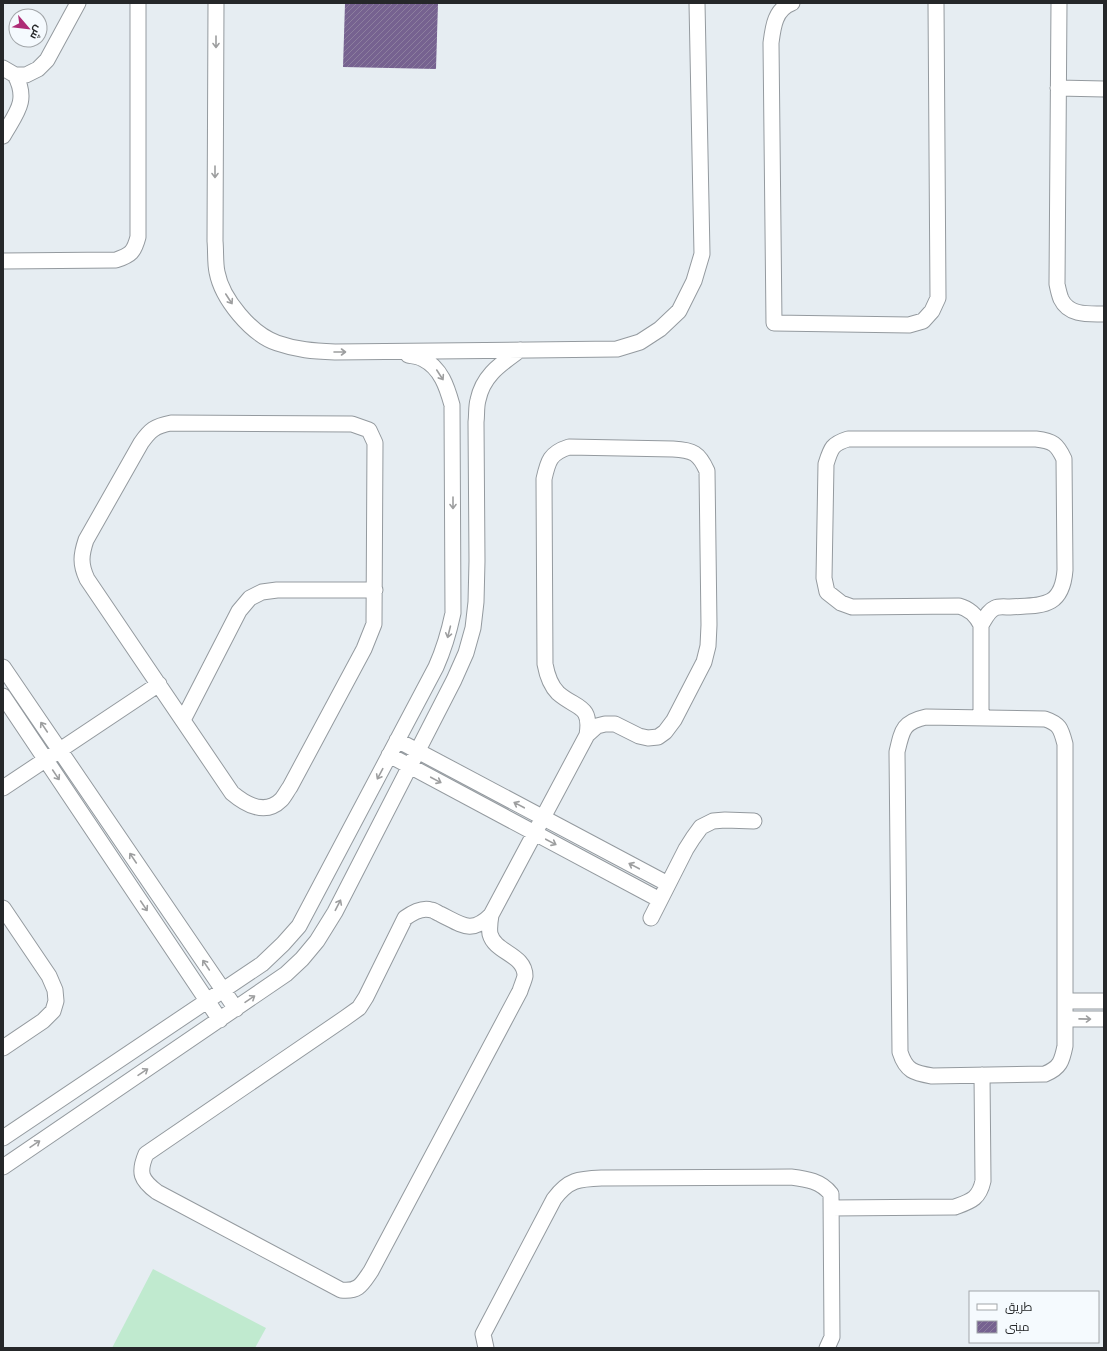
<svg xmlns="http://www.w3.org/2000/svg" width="1107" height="1351" font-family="Lora,Cairo,serif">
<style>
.pitch{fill:#c0eacf}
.building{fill:url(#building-hatch)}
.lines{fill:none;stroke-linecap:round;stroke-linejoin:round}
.minor-casing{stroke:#949a9f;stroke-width:17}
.minor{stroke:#fff;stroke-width:15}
.oneway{stroke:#9d9e9f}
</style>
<defs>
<pattern id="building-hatch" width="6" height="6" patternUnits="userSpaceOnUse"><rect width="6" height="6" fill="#766290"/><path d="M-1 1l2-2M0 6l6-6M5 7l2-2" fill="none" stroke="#8c7e9e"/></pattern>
</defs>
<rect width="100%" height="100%" fill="#e6edf2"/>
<path class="pitch" d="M153,1269L266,1328L255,1348H112Z"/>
<path class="building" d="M345,3H438L436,69L343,67Z"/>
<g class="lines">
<g class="minor-casing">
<path id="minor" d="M216,3L215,241C216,251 215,263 217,272C222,299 251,334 277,343C297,350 313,351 335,352L617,349L640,342L660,329L679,311L694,281L702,254L697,3
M792,3C775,9 773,27 771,43L774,323L909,325L923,321L932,311L938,298L936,3
M1059,3L1057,284C1058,289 1059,294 1061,299C1069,316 1089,314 1104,314
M3,68L15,75H26L38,69L47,60L78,3
M1058,88L1104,89
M3,136C16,113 29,101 15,75
M3,261L116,260C131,255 134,252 138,237V3
M171,423L352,424L369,430L375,443L374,624L364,649L290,787C287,791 284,797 281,800C265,816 245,804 232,793L87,579C80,564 81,555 86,540L141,443C150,430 155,426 171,423Z
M3,667L236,1009
M3,696L220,1020
M926,717L1045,719C1060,724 1061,729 1065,744V1046C1062,1061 1060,1068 1045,1074L932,1076C914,1073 906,1071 900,1052L897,752C902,730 903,722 926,717Z
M981,718V625C985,619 988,611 995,608C999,606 1006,607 1010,607C1041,605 1062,609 1065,570L1064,459C1057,444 1053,441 1036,439H848C832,444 831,448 826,464L824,578L827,592L841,603L852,607L959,606C970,609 976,615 981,625
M183,720L239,611L250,598L262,592L277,590H375
M397,740L668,884
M389,755L660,900
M3,788L159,684
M3,908L49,976L55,990L56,1001L53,1011L43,1021L3,1048
M491,915C490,921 489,928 490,934C495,953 525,954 525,976C524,981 521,987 520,991L371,1271C362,1284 359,1292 341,1290L157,1192C141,1180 138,1173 146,1154L345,1018L359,1008L366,997L405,918C412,913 422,907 431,910C434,910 437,913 440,914C461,924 471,935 491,915L587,735C592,704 576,709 558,693C550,685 547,675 545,664L544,479C548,461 550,453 569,447L673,449C693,450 699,453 707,471L709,625L708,646L704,662L674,720L665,732L658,737L648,738L639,736L615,724H605L597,726L587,735
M651,918L686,849L693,838L701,827L713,821L725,820L754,821
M1065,1001H1104
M1065,1019H1104
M3,1138L262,964L283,944L299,926L436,667C444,649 449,632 453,613L452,405C447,387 441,368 423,359C418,356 412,356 408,355
M3,1167L286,974L302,959L317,941L335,912L454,680L466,653L473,628L476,602L477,561L476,422C477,415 476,407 478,400C483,375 501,364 520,350
M831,1208L955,1207C971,1201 979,1199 983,1181L982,1075
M486,1348L483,1334L554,1199C569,1179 579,1179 603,1178L791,1177C807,1179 821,1181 831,1194L832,1337L827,1348"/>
</g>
<use href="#minor" class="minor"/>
</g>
<defs><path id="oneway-shaft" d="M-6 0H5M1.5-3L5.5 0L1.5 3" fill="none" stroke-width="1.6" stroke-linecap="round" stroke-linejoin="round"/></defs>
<g class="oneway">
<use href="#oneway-shaft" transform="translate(216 42) rotate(90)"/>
<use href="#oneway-shaft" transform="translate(215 172) rotate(90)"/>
<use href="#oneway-shaft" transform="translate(229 299) rotate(57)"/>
<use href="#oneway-shaft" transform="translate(340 352)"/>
<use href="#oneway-shaft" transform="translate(440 375) rotate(57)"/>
<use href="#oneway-shaft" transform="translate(453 503) rotate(90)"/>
<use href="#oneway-shaft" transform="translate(449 632) rotate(104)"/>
<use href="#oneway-shaft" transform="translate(44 727) rotate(-124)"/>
<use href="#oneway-shaft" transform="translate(380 774) rotate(118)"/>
<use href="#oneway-shaft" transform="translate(56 775) rotate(56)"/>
<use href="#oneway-shaft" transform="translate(436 780) rotate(28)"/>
<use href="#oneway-shaft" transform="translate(519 805) rotate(-152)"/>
<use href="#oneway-shaft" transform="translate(551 842) rotate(28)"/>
<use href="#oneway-shaft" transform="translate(133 858) rotate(-124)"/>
<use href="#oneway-shaft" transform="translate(634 866) rotate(-152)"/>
<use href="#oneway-shaft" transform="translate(338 905) rotate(-63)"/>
<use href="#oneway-shaft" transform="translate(144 906) rotate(56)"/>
<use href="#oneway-shaft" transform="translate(206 965) rotate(-124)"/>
<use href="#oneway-shaft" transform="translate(250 999) rotate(-34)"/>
<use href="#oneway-shaft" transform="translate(1085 1019) rotate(1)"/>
<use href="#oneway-shaft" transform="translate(143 1072) rotate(-34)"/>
<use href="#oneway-shaft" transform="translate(35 1144) rotate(-34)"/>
</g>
<rect width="1107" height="1351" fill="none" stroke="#252729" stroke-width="8"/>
<rect x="969" y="1291" width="130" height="52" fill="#f5fafe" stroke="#a2a6a9"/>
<rect x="977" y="1304" width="20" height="6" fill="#ffffff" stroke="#a2a6a9"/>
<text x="1005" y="1311" font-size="12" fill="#252729">طريق</text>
<rect x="977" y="1321" width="20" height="12" fill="url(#building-hatch)" stroke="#a2a6a9"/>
<text x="1005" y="1331" font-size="12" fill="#252729">مبنى</text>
<g transform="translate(28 28) rotate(118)"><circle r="19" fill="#f5fafe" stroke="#a2a6a9"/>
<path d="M0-3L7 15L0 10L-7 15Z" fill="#ae2b76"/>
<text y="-6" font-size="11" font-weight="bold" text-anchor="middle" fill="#252729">ش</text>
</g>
</svg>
